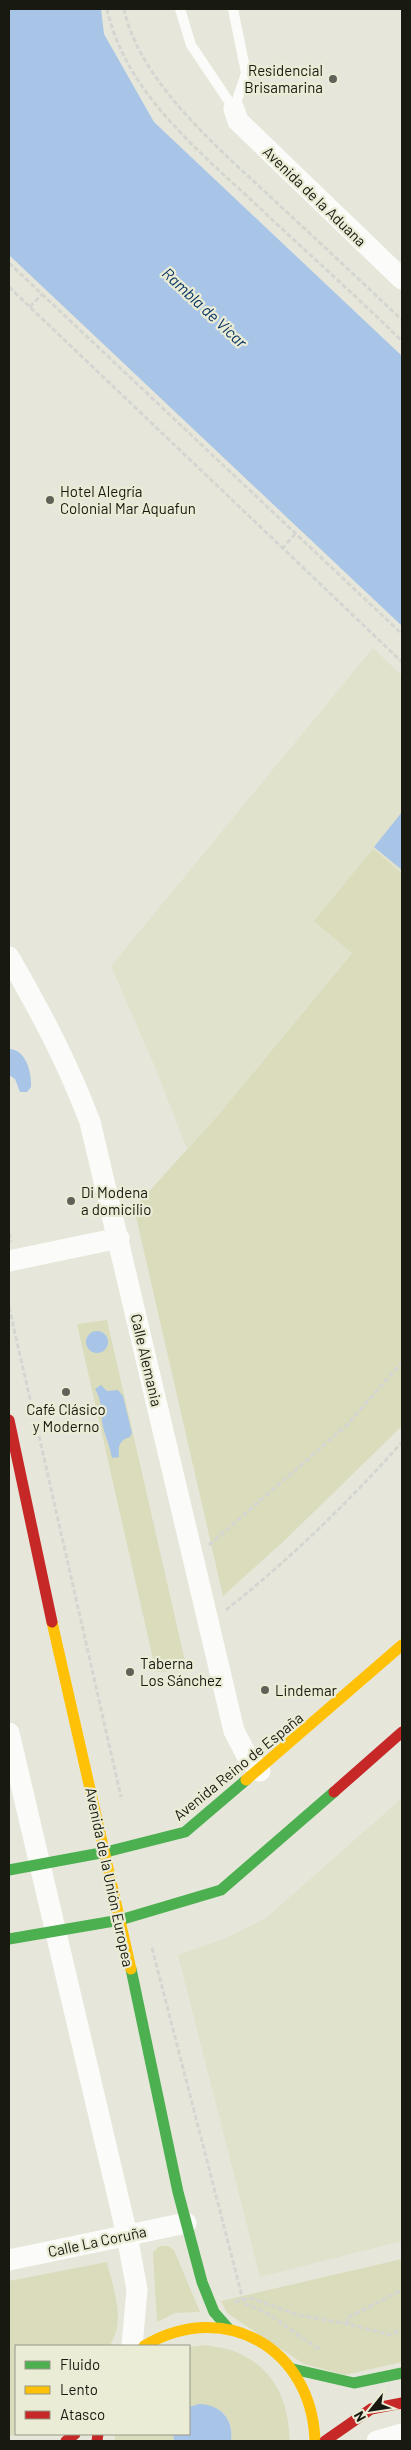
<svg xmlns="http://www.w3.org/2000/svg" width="411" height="2450" font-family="Barlow,sans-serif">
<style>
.built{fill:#e0e2cc}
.green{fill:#dadcbc}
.water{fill:#a8c5e8}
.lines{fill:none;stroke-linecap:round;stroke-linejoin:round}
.path{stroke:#d5d6d2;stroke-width:3;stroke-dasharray:5 2.5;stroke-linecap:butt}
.lane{stroke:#fbfbf9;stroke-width:10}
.street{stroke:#fbfbf9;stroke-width:21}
.fast{stroke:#4caf50;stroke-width:11}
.slow{stroke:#ffc107;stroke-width:11}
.jam{stroke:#c62828;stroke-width:11}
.poi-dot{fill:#606157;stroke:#eaecd5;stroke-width:2}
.labels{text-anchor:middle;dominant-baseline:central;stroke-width:4.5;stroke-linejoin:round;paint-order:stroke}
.poi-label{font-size:15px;fill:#181911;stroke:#eaecd5;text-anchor:start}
.street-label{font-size:15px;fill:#181911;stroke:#eaecd5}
.water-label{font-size:16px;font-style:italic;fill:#093464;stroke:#eaecd5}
</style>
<rect width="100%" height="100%" fill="#e6e7da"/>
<path class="built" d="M373,648L402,676V891L221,1112L187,1149L155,1067L111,966Z
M402,1798V2241L260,2277L178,1955L226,1938L266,1918Z"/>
<path class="green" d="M373,849L402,874V1426L285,1540L223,1596L134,1208L221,1112L352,953L314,921Z
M107,1320L187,1670L156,1672L77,1324Z
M160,2246H168L174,2250L200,2312L175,2313L157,2322L153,2252Z
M402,2259V2362L345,2375L304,2364L227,2313L221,2301Z
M107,2262C113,2289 127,2322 109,2346H16V2434H21L9,2436V2281Z
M206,2345C215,2347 227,2348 236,2352C276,2369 288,2401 290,2441H231C235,2412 214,2401 189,2407V2347Z
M115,2434H173L174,2441H115Z"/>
<path class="water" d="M9,9H101L104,34L154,122L402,356V626L9,255Z
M402,812V870L374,847Z
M9,1049C26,1049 32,1073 31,1087L27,1092H20L15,1079L9,1075Z
M86 1342a11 11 0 1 1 22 0a11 11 0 1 1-22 0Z
M101,1385L107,1391L118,1390L123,1396L132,1433L130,1437C119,1440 118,1447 119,1457L112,1458C110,1447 106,1438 103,1427C100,1413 103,1402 95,1389Z
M199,2404C221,2405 234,2419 231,2441H174L173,2434H189V2407Z"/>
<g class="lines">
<path class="path" d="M107,9C126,95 203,154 264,212C310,255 357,297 402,341
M124,9C140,84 223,152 277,203C319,242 361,281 402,320
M9,263L402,634
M9,287L402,662
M30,307L42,294
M282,549L296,533
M9,1233L11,1242
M9,1307L34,1416
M39,1436L121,1797
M209,1545L347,1425L402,1362
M226,1610C290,1559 348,1503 402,1442
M152,1948L243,2300L245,2304C275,2313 295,2336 322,2350
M235,2302L251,2298L298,2315L348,2324L391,2335L402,2329
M348,2324L347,2318L402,2290"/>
<path class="lane" d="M180,9L191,45L234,109
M233,9L246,73L234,109"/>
<path class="street" d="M234,109L238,121L402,279
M9,957C41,1013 67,1061 90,1122L234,1731L246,1754L260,1771
M9,1261L119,1238
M9,1733L127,2235L137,2290L132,2346
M9,2260L186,2223
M377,2441L402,2434"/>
<path class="fast" d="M9,1870L106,1852L185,1832L246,1780
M9,1939L120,1920L221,1890L334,1792
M131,1969L178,2192L202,2282L214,2312L228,2328
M293,2369L354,2383L402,2373"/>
<path class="slow" d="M52,1622L131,1969
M246,1780L402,1645
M144,2346C224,2298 312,2348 315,2441"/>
<path class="jam" d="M9,1420L52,1622
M334,1792L402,1732
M66,2441L75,2434
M97,2441L98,2434
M325,2441L371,2409L402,2403"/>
</g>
<g class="poi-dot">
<circle cx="333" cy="79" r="5"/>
<circle cx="50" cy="500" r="5"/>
<circle cx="71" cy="1201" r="5"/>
<circle cx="66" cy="1392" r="5"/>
<circle cx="130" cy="1672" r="5"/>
<circle cx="265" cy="1690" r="5"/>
</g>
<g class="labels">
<g class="poi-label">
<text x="323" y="70" text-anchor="end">Residencial<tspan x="323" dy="17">Brisamarina</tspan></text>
<text x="60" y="491">Hotel Alegría<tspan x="60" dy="17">Colonial Mar Aquafun</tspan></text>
<text x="81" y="1192">Di Modena<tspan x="81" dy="17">a domicilio</tspan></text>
<text x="66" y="1409" text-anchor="middle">Café Clásico<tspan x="66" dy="17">y Moderno</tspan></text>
<text x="140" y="1663">Taberna<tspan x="140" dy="17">Los Sánchez</tspan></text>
<text x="275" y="1690">Lindemar</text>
</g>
<g class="street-label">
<text transform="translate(315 196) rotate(44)">Avenida de la Aduana</text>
<text transform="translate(147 1360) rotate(77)">Calle Alemania</text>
<text transform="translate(238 1766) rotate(-39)">Avenida Reino de España</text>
<text transform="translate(110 1877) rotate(78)">Avenida de la Unión Europea</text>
<text transform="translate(97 2241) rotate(-12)">Calle La Coruña</text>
</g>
<g class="water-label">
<text transform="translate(205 307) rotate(43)">Rambla de Vícar</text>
</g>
</g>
<rect width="411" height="2450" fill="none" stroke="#181911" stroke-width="20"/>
<rect x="15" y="2345" width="175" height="90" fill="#eaecd5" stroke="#969887"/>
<rect x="25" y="2361" width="25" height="8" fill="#4caf50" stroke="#969887"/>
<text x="60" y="2370" font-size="15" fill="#181911">Fluido</text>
<rect x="25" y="2386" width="25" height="8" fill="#ffc107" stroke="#969887"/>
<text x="60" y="2395" font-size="15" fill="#181911">Lento</text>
<rect x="25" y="2411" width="25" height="8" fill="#c62828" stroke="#969887"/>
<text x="60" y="2420" font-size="15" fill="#181911">Atasco</text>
<g transform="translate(371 2410) rotate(240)" stroke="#eaecd5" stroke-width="4" paint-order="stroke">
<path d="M0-4L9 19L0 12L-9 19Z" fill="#181911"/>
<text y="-8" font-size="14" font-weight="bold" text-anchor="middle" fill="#181911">N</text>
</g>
</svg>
